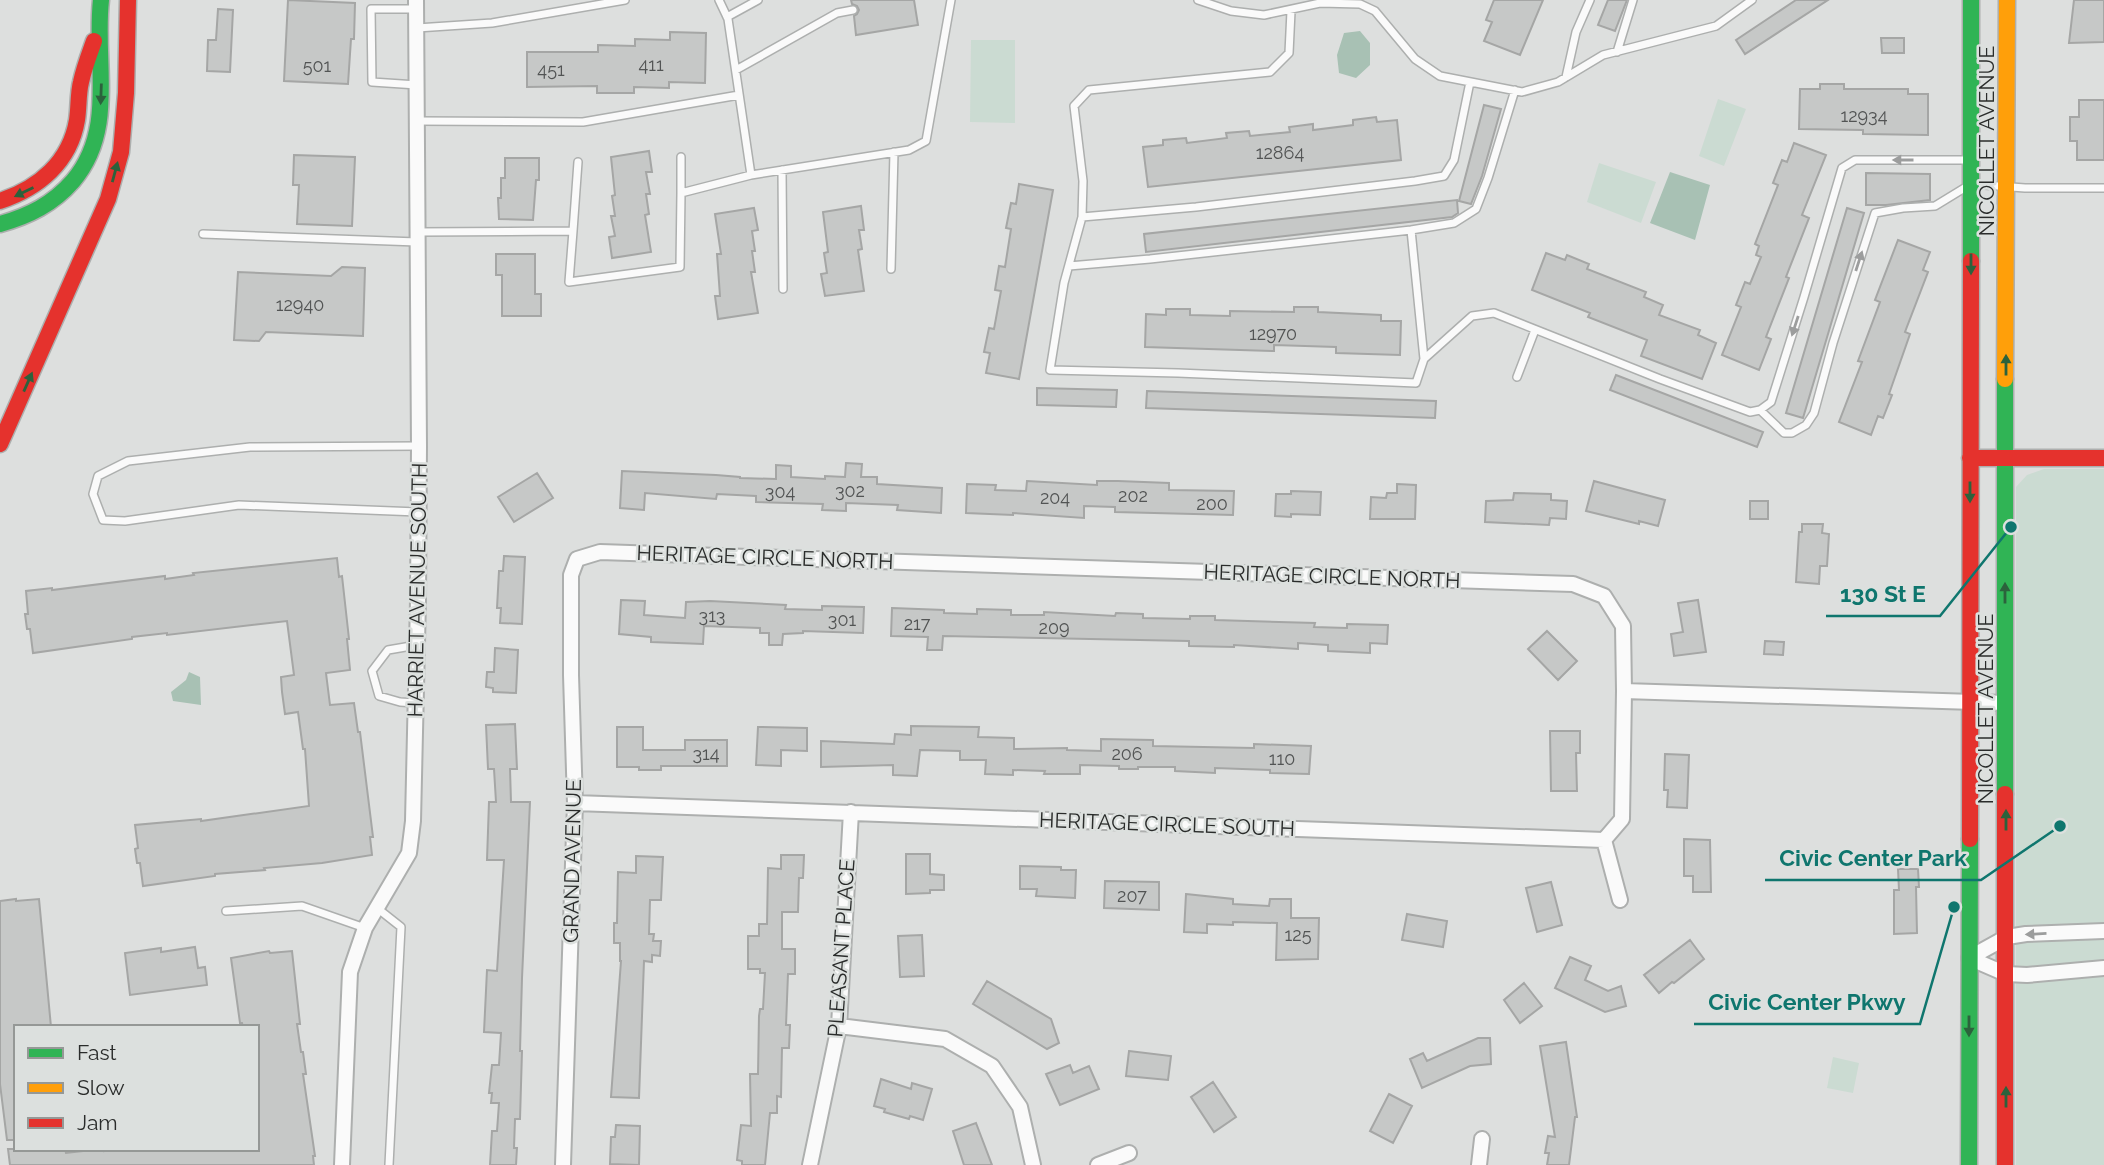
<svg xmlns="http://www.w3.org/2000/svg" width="2104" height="1165" font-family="Raleway,sans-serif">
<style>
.green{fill:#cbdbd2}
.water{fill:#a8c1b4}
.building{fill:#c6c8c7;stroke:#a5a6a5;stroke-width:2}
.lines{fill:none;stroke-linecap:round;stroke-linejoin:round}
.lane-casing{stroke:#adafae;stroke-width:10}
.street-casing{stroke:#adafae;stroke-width:18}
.fast-casing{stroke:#adafae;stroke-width:19}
.slow-casing{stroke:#adafae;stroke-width:19}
.jam-casing{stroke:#adafae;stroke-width:19}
.lane{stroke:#fafafa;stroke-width:7}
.street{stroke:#fafafa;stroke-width:14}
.fast{stroke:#30b455;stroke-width:16}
.slow{stroke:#ff9f0a;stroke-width:16}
.jam{stroke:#e5322d;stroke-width:16}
.oneway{fill:#2c623c}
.oneway2{fill:#9c9d9d}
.labels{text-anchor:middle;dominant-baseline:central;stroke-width:5;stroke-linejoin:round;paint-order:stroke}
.number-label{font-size:18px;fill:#525454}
.street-label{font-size:21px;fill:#2a2c2b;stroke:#dce0de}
.leader{fill:none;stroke:#0f766e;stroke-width:2.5}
.callout-dot{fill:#0f766e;stroke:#dce0de;stroke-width:2.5}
.callout-label{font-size:23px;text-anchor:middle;font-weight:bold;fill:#0f766e;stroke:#dce0de;stroke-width:5;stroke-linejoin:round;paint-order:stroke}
</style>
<rect width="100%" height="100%" fill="#dddfde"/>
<path class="green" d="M971,40H1015V123L970,122Z
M1718,99L1746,109L1724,166L1699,156Z
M1599,163L1656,182L1641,223L1587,202Z
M2044,469H2104V1165H2016V487L2027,475Z
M1833,1057L1859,1063L1853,1093L1827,1088Z"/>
<path class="water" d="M1360,31L1370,43V65L1356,78L1339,73L1337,55L1344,33Z
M1670,172L1710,185L1695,240L1650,223Z
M189,672L200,677L201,705L173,701L171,692L186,680Z"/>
<path class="building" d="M288,0L355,3L354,39H351L348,84L284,81Z
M851,0H914L918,25L856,35L854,16L857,14L859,10L857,6L852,4Z
M1494,0H1543L1520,55L1484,41L1492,22L1486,20Z
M1608,0H1627L1615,31L1598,25Z
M1796,0H1828L1745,54L1736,40Z
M2074,0H2104V42L2069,43Z
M218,9L233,10L230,72L207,71L208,40H216Z
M670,32L706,33L705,83L669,82V88L634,87V93H597V86L527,87V52H598V45L635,46V39L670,40Z
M1881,38H1904V53H1882Z
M1820,84H1844V89H1908V94H1928V135L1863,134V130L1799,129L1800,89H1820Z
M2079,100H2104V160H2077V141H2070V117H2079Z
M1484,105L1501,109L1482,176L1471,204L1459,201Z
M1376,117L1377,122L1397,120L1401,160L1148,187L1143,147L1163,145V140L1186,138L1187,143L1227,138L1226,133L1249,131L1250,136L1290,132L1289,127L1313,124V130L1353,125V120Z
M1794,143L1826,155L1802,215L1809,218L1786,277L1789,278L1766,337L1771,339L1759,370L1722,355L1741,307L1736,305L1745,282L1750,284L1761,257L1756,255L1759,246L1755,244L1778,185L1773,183L1782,160L1787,162Z
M649,151L652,172H646L650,194H646L649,214L645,215L651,252L612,258L609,237L615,236L611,216H615L612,196L615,195L611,157Z
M294,155L355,157L352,226L297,224L299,185H293Z
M505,158H539V180H536L533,220L499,219L498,198H501V178H505Z
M1866,173L1930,174V200L1886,205H1866Z
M1019,184L1053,190L1019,379L986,373L990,353L984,352L989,328L994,329L1001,291L995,290L999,266L1005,267L1011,229L1006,228L1011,203L1016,204Z
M1457,200L1458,213L1452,217L1146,252L1144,234Z
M861,206L864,230H859L862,249L858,250L864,291L825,296L821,274L827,273L824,253L828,252L823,212Z
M754,208L758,230L752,231L755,251H752L755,272H751L758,313L718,319L715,296H720L717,254H721L715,214Z
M1847,208L1864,213L1803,418L1786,413Z
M1898,240L1930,252L1923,270L1928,272L1905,332L1910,334L1889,394L1892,395L1883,418L1878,416L1871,435L1839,422L1862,362L1858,361L1880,302L1875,300Z
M1546,253L1565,260L1567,255L1589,264L1587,269L1646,292L1644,297L1663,305L1659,315L1700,330L1698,335L1716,343L1702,379L1641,356L1647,340L1588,317L1590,313L1532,290Z
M496,254H535V294H541V316H502V275H496Z
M342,267L365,268L363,336L266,332L259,341L234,340L238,272L331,276Z
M1294,307H1318V312L1381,315V321H1401L1400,355L1336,353V347L1274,345V351L1145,347L1146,314L1166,315V309H1190V315L1230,316V311L1294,312Z
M1616,375L1763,432L1757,447L1610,390Z
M1037,388L1117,390L1116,407L1037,405Z
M1147,391L1436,401L1435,418L1146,408Z
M846,463L862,464L861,477H877V484L942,488L941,513L897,510L898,505L846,503V511L822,510L823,504L756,502V496L717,494L716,499L645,493L644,510L620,508L622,471L716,475L740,477V478L776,479V465L791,466V477L825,479V476L845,477Z
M537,473L553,498L514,522L498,497Z
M1027,481L1097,485V481H1118L1169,483V490L1234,491L1233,515L1115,512V507L1084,506V518L1013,513V515L966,513L967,484L996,485L995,490L1026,491Z
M1594,481L1665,500L1658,526L1639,521V524L1586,511Z
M1397,484L1416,485L1415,519H1370L1371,497L1386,498L1387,493H1397Z
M1291,491L1321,492L1320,515L1291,514V517L1275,516L1276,494H1291Z
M1514,493L1551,494V500L1567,501L1566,519L1550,518L1549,525L1485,522L1486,501L1513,500Z
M1750,501H1768V519H1750Z
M1802,524H1823L1822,533L1829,534L1827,566H1820L1819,584L1796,582L1799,532H1802Z
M504,556L525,557L522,624L500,623L501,608H497L499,571H503Z
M337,558L339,577L342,576L349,639H347L350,670L326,673L330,705L354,703L358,732H360L373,837H370L372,855L322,863L264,868L265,870L215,874V876L143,886L140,863H137L135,849L138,848L135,825L201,819V821L309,806L305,749H303L298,712L285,714L282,692L281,677L294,675L287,621L167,635V633L132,637V639L33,653L30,629H27L25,614H28L26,591L52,588V590L165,576V579L194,575L193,573Z
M621,600L645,601L644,615L685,618L686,602L710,601L786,605L785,609L822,610V606L864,607L863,633L803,631V633L783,634L782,645H769V633H760V628L704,626L703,644L651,642V637L619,634Z
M1698,600L1706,652L1674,656L1671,634L1683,632L1678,603Z
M892,608L944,610V613L977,614V609L1011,610V615H1044V612L1115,616L1116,613L1143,614V618L1190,619V616H1215V620L1315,623L1314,627L1347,628V624L1388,625L1387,644L1370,643V653L1328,651V645L1298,643V649L1234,645V647L1189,646V641L943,636L942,650H927L928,637L891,636Z
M1547,631L1577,661L1558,680L1528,649Z
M1765,641L1784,642L1783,655L1764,654Z
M495,648L518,650L516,693L493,692V688L486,687L487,672H494Z
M515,724L517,769H510L511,802H530L522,978L520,1051H522L520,1119H515L514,1148H517L516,1165H490L492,1131H497L499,1103H491L492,1093H489L492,1065H499L501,1033L484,1032L487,970L497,971L504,860H487L489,802H496L494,769H488L486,725Z
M911,726L979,727L978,737L1014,738V749L1067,748V750L1101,751V739L1153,740V746L1254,748V744L1311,746L1309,774L1270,773V770L1215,768V773L1175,771V767H1138V769H1119V766L1080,765V774H1044L1045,771L1013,770V775L985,774L986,760H960V751L920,750L917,776L893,775V765L821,767V741L894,744L895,734L911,735Z
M617,727H643V750H685V740H727V766H661V770H639V767H617Z
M758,727L807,728V751L781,750V766L756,765Z
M1550,731H1580V753H1576L1577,791H1551Z
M1665,754L1689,755L1687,808L1667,807L1668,790H1664Z
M1684,839L1710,840L1711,892H1693V876H1684Z
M906,854H930V874L944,875V890H930V893L906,894Z
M781,855H804L803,878H799L798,912H782V949H795V974H788L786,1025H790L789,1048H782L781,1097L777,1096V1113H770L765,1165H742V1161L737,1160L741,1125L751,1126L750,1074H758L759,1016L760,1009H763L765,973H760V969H748V936H759V924H767L768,868L781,869Z
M636,856L663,857L661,900H650L649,934H654L653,941H661L660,956L652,955V962L644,961L639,1098L611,1097L621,961H620V943H614V923H617L618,872L636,873Z
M1020,866L1061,867V870H1076L1075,898L1036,896L1037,889H1020Z
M1898,869H1918L1919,887H1916L1917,933L1894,934V890H1899Z
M1105,881L1159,882V910L1104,908Z
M1551,882L1562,925L1537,932L1526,888Z
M1186,894L1233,899V904L1269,906L1270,899H1291V918H1319L1318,959L1276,960L1277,923L1233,922V925L1207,924V933L1184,932Z
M16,899V901L39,899L51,1027H16V1140H7L0,1084V901Z
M1407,914L1447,921L1443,947L1402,940Z
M922,935L924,976L900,977L898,936Z
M1690,940L1704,959L1674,983L1672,982L1659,993L1644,975Z
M195,947L198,968L205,967L207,985L130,995L125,953L161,948V952Z
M269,951L270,953L292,951L300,1024H297L301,1052H303L306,1074H303L315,1156H313L314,1165H10L8,1149H65L66,1153L101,1149H104V1151L120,1149H257V1027H243L242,1023H240L231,958Z
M1570,957L1591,966L1585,980L1608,991L1621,986L1626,1006L1605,1012L1555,988Z
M987,981L1051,1019L1059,1043L1047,1049L973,1004Z
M1524,983L1542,1006L1520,1023L1504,1000Z
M1478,1038H1490L1491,1064L1470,1066L1422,1088L1410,1059L1423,1053L1427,1061Z
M1566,1042L1577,1117H1575L1569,1165H1547L1549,1153H1545L1548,1136L1555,1137L1540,1046Z
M1129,1051L1171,1056L1168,1080L1126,1076Z
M1070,1065L1073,1073L1089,1066L1099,1089L1060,1105L1046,1074Z
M881,1079L911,1089L912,1083L932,1089L923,1120L910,1116L909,1119L884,1112L885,1109L874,1106Z
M1213,1082L1236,1117L1214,1132L1191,1097Z
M1389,1094L1412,1106L1393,1143L1370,1131Z
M976,1123L992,1165H964L953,1131Z
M616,1125L640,1126L639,1165L610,1164L611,1137H615Z"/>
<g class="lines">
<g class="lane-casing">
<path id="lane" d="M1198,0L1231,11L1264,15L1320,3L1360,4L1375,11L1415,59L1440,76L1522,92L1558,82L1603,55L1716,26L1752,0
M415,9H371L372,82L417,85
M1291,11L1289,53L1270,72L1089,90L1074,106L1083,181L1082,217L1064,283L1050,370L1178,373L1416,383L1424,359L1472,316L1494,313L1660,379L1750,412L1760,410L1771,402L1804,297L1842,168L1855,160H1968
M727,17L758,0
M417,28L492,23L625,0
M1617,52L1633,0
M736,70L837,13L853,10
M1566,77L1576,32L1590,0
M417,121L583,122L739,95
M782,170L783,289
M751,175L909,150L926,141L951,0
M681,193V157
M1082,217L1196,207L1415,181L1444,176L1454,160L1470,82
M1411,230L1424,359
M573,231L578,162
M418,232L573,231L569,282L680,267L681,193L751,175L728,19L719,0
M203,234L417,242
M1069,266L1150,259L1411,230L1454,223L1476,209L1488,178L1515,90
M891,269L894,152
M1517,377L1535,330
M1760,410L1784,433H1792L1806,425L1814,413L1833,343L1875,213L1903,208L1935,206L1971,184L2025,188H2104
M418,512L239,505L125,521L103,520L93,494L98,476L128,461L250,447L419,446
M415,703L400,702L379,696L372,671L388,650L417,645
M377,908L401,927L389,1165
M226,911L302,906L365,928"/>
</g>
<g class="street-casing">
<path id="street" d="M1624,691L2005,703
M1604,840L1620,900
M1969,958L2007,937L2026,934L2104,931
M1969,958L2006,974L2027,975L2104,968
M839,1026L945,1039L992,1066L1020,1107L1033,1165
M342,1165L350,972L365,928L409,853L413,821L418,600L419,446L416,0
M563,1165L575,803L571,675V575L577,559L600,552L1573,584L1604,596L1623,626L1624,691L1622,819L1604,840L575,803
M810,1165L839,1026L851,812
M1098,1165L1129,1153
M1479,1165L1482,1139"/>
</g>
<g class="fast-casing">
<path id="fast" d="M0,224C29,216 53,204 73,181C117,129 94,62 101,0
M1971,261V0
M2005,794V379
M1969,1165L1970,839"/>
</g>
<g class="slow-casing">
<path id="slow" d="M2005,379L2007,0"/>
</g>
<g class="jam-casing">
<path id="jam" d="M0,201C39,188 70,162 77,120C79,107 78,94 81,82C84,68 89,55 94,41
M0,444L108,199L121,152L126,93L128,0
M1970,458H2104
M2005,794V1165
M1970,839L1971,261"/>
</g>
<use href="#lane" class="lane"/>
<use href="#street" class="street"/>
<use href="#fast" class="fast"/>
<use href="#slow" class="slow"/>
<use href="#jam" class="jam"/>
</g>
<defs><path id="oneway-solid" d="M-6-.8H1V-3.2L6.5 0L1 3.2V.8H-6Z" transform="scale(1.75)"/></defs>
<g class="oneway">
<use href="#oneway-solid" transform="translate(101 94) rotate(92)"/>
<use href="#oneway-solid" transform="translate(115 172) rotate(-75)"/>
<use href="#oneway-solid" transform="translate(24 192) rotate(154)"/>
<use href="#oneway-solid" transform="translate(1971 264) rotate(90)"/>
<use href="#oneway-solid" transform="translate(2006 365) rotate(-90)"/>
<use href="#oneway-solid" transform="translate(28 382) rotate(-66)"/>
<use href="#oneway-solid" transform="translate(1970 492) rotate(90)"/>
<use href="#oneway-solid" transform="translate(2005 593) rotate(-90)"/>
<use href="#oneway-solid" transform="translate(2006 820) rotate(-90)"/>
<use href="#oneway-solid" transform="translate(1969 1026) rotate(90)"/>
<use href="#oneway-solid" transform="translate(2006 1097) rotate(-90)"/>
</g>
<g class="oneway2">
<use href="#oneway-solid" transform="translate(1903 160) rotate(-180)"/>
<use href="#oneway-solid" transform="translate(1859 261) rotate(-72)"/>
<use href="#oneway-solid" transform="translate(1795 326) rotate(108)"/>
<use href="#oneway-solid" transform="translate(2036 934) rotate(177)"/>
</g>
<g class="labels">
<g class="number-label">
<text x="651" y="64">411</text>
<text x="317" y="65">501</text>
<text x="551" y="69">451</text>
<text x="1864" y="115">12934</text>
<text x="1280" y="152">12864</text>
<text x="300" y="304">12940</text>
<text x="1273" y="333">12970</text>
<text x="850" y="490">302</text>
<text x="780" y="491">304</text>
<text x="1133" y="495">202</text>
<text x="1055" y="497">204</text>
<text x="1212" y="503">200</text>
<text x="712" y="615">313</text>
<text x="842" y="619">301</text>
<text x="917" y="623">217</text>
<text x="1054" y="627">209</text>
<text x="706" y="753">314</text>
<text x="1127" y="753">206</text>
<text x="1282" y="758">110</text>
<text x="1132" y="895">207</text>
<text x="1298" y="934">125</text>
</g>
<g class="street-label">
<text transform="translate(1986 141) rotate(-90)">NICOLLET AVENUE</text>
<text transform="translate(765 557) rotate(2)">HERITAGE CIRCLE NORTH</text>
<text transform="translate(1332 576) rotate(2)">HERITAGE CIRCLE NORTH</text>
<text transform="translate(417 590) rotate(-89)">HARRIET AVENUE SOUTH</text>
<text transform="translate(1985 709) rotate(-90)">NICOLLET AVENUE</text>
<text transform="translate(1167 824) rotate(2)">HERITAGE CIRCLE SOUTH</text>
<text transform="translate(572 861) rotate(-89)">GRAND AVENUE</text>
<text transform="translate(841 948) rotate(-86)">PLEASANT PLACE</text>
</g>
</g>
<path class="leader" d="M2011 527L1940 616H1826M2060 826L1981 880H1765M1954 907L1920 1024H1694"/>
<g class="callout-dot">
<circle cx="2011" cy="527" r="7"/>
<circle cx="2060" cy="826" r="7"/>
<circle cx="1954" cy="907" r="7"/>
</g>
<g class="callout-label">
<text x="1883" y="602">130 St E</text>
<text x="1873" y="866">Civic Center Park</text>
<text x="1807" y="1010">Civic Center Pkwy</text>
</g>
<rect x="14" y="1025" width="245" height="126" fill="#dce0de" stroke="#959896" stroke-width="2"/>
<rect x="28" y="1048" width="35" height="10" fill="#30b455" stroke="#959896" stroke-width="2"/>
<text x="77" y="1060" font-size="21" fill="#2a2c2b">Fast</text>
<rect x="28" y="1083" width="35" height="10" fill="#ff9f0a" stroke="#959896" stroke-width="2"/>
<text x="77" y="1095" font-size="21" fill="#2a2c2b">Slow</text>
<rect x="28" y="1118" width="35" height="10" fill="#e5322d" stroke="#959896" stroke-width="2"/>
<text x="77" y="1130" font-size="21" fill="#2a2c2b">Jam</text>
</svg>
